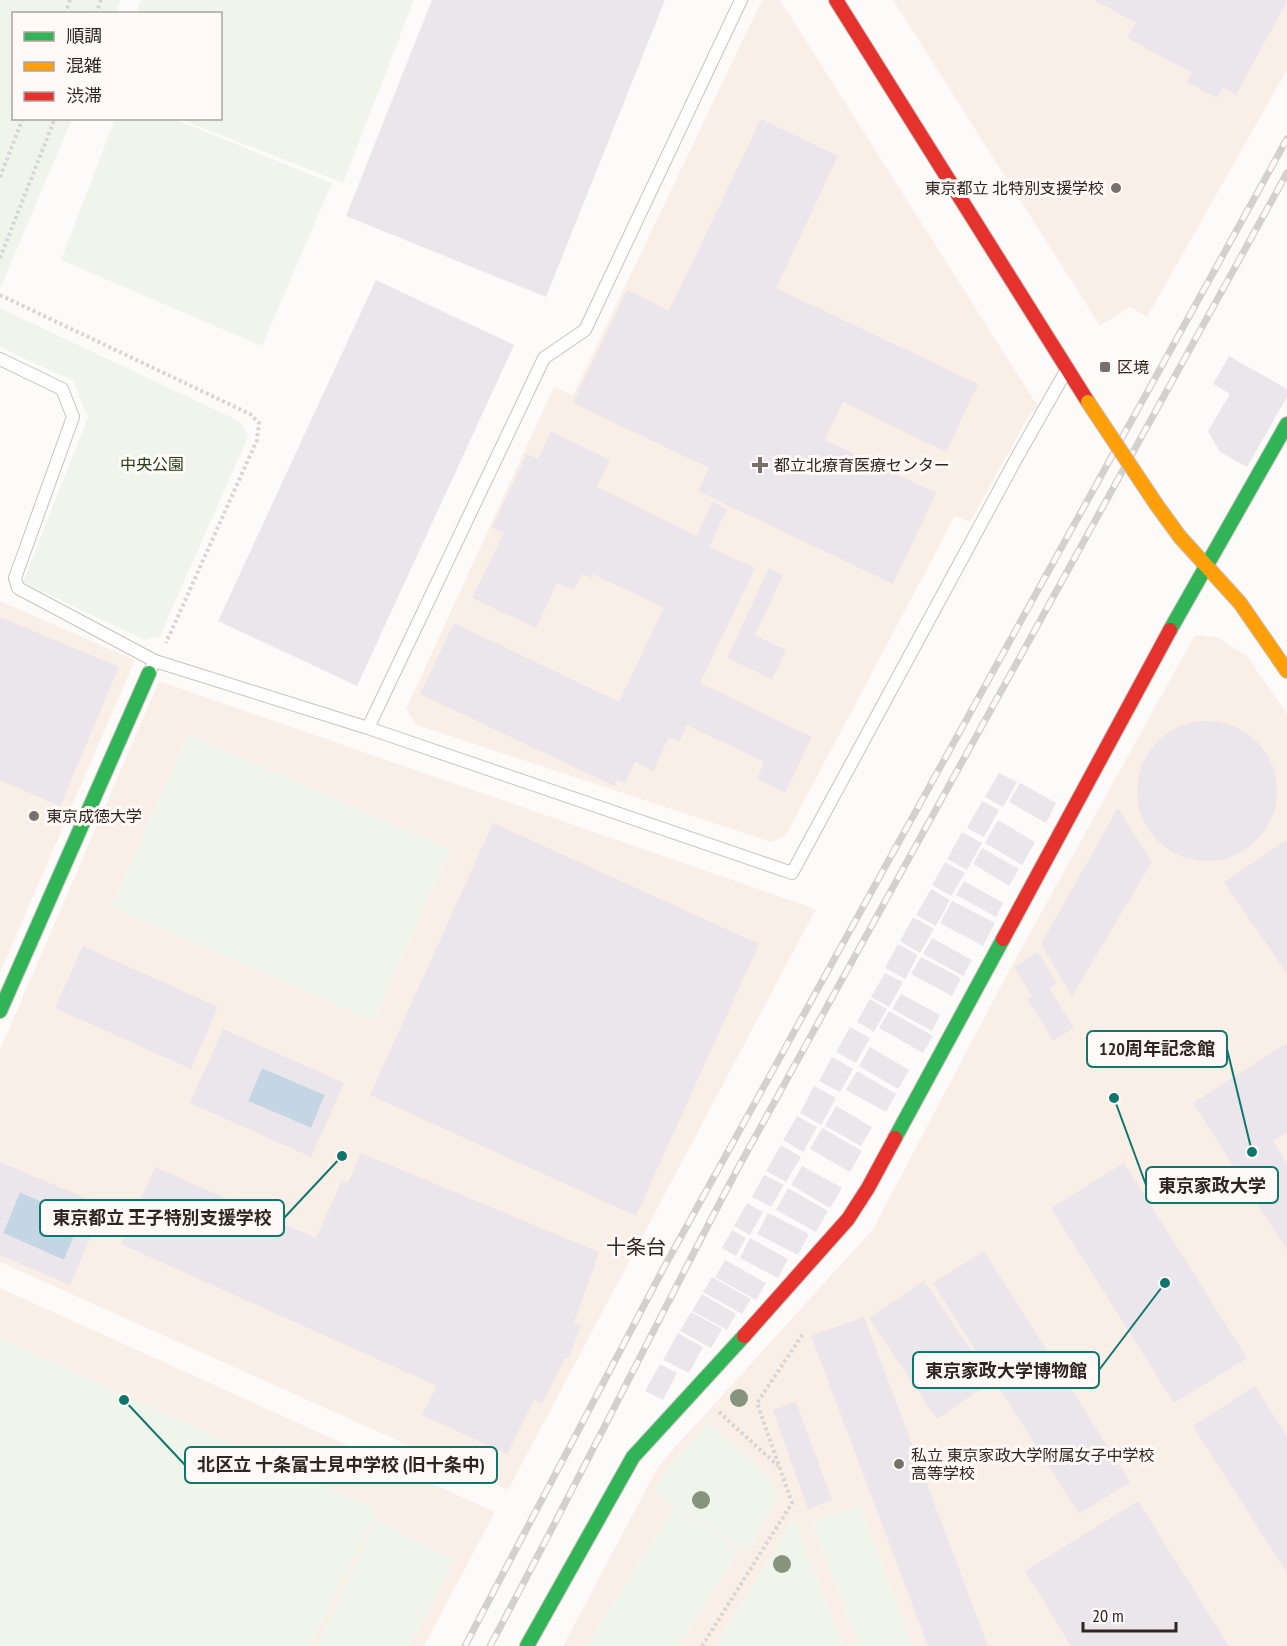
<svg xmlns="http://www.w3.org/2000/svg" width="1287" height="1646" font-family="'PT Sans Narrow','Noto Sans JP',sans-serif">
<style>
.built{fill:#faefe7}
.green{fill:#eff5eb}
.water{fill:#c4d5e3}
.building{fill:#eae6ec;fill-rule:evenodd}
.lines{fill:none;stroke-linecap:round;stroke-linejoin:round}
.lane-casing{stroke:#c7c2be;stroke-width:14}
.fast-casing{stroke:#c7c2be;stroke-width:16}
.slow-casing{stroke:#c7c2be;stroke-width:16}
.jam-casing{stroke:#c7c2be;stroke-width:16}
.path{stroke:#d8d6d5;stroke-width:4;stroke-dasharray:3 3;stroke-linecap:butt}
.lane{stroke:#fffefe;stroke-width:12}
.fast{stroke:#30b455;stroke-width:14}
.slow{stroke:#ff9f0a;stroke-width:14}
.jam{stroke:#e5322d;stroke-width:14}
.rail-casing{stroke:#d2d1d0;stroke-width:7}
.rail{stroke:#fffaf7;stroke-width:4.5;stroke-dasharray:14;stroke-linecap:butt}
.slow-bridge-casing{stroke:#c7c2be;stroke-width:16;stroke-linecap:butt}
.slow-bridge{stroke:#ff9f0a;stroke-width:14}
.tree{fill:#86947e}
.poi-dot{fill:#77716d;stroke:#fffaf7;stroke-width:2}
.labels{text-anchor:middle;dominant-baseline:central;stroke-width:6;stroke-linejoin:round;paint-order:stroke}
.poi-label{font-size:16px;fill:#2f2621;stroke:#fffaf7;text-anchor:start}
.park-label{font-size:16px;fill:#243f19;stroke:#fffaf7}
.quarter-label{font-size:20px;fill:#2f2621;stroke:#fffaf7}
.leader{fill:none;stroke:#0f766e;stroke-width:2}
.callout-dot{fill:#0f766e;stroke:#fffaf7;stroke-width:2}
.callout{fill:#fffaf7;stroke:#0f766e;stroke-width:2}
.callout-label{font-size:18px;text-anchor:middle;font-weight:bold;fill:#2f2621}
</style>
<rect width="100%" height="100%" fill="#fdfbf9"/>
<path class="built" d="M762,0H780L1039,408L1030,414L970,522L955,516L786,835L771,842L417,725L406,709L554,387L573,395Z
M893,0H1287V70L1147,317L1130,307L1100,326Z
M0,601L135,660L0,973Z
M1195,635L1217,637L1247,656L1287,714V1646H563L659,1465L873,1229L1011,967Z
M159,681L816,909L508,1490L0,1262V1050Z
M0,1288L495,1512L424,1646H0Z"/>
<path class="green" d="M0,0H121L116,13L14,14V118L72,119L0,289Z
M141,0H414L343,183L180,119L220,118V14L136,13Z
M115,119H174L332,183L262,346L61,260Z
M0,308L241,422L248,437L160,636L144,640L23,582L88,417L73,381L0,347Z
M188,734L450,849L374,1021L111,907Z
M0,1338L378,1510L310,1646H0Z
M709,1423L768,1475L778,1500L747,1551L654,1493L667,1468Z
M860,1505L912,1646H859L812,1521Z
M674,1507L740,1549L679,1646H586Z
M794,1518L843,1646H715Z
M376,1520L455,1560L410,1646H317Z"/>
<path class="water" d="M262,1068L325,1095L311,1128L248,1101Z
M20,1192L81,1219L64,1260L3,1233Z"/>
<path class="building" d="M432,0H665L546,297L346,216Z
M1094,0H1287V1L1236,95L1223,88L1217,98L1187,82L1192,73L1127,38L1136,23Z
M761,119L838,156L776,288L978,384L946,452L843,402L825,440L936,493L893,584L698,491L709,468L573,403L627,290L669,311Z
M376,280L514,345L357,686L218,621Z
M1229,356L1287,389V397L1247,467L1220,452L1208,431L1230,394L1213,384Z
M551,431L610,460L597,487L697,536L712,502L727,509L709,547L755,568L700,683L812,737L785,793L757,779L764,762L687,725L679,742L669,737L653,771L635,762L625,783L617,780L614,786L420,694L454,623L619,702L664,608L593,574L591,578L582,574L574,590L557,583L536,628L472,598L504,533L492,527L527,454L538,459Z
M769,568L783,575L755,635L786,650L772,679L727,658Z
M0,617L119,667L60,806L0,780Z
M1137 791a70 70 0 1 1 140 0a70 70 0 1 1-140 0Z
M999,773L1017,782L1003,807L985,797Z
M1020,783L1056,803L1046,823L1009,802Z
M982,801L999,810L984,837L967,828Z
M1118,808L1152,862L1072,996L1041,944Z
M998,820L1035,842L1022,865L985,843Z
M493,823L759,944L636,1216L370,1095Z
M962,832L982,843L967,870L947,859Z
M1287,840V974L1224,882Z
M982,848L1019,869L1009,886L973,864Z
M945,862L965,873L951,896L932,885Z
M964,881L1003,903L996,917L956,895Z
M931,889L950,900L936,926L916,915Z
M952,901L995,923L983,946L940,923Z
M913,917L934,929L920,953L900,941Z
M932,938L972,960L963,976L923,954Z
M898,944L918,955L905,979L885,968Z
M83,946L218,1007L191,1069L55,1008Z
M1038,952L1057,983L1049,988L1074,1028L1053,1041L1027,998L1032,996L1014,967Z
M921,957L961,978L952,996L911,974Z
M885,973L903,982L889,1007L871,997Z
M901,994L940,1015L932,1031L892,1009Z
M870,999L887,1009L874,1032L857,1022Z
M889,1011L933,1036L923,1053L879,1028Z
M850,1027L870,1038L856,1063L836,1052Z
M223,1029L344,1083L311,1157L190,1103ZM262,1068L325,1095L311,1128L248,1101Z
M1287,1043V1132L1273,1141L1287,1163V1250L1193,1103Z
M870,1047L909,1070L898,1089L859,1066Z
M832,1057L853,1069L840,1092L819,1081Z
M857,1071L896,1094L886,1112L846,1090Z
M814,1086L836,1098L821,1125L800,1113Z
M836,1106L872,1127L861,1146L825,1126Z
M797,1116L817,1127L803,1152L783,1140Z
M822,1128L862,1151L850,1172L810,1149Z
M781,1145L801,1157L786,1182L766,1171Z
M361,1153L599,1252L574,1323L581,1326L569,1357L565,1359L542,1403L534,1400L507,1454L422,1415L437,1386L121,1244L155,1167L316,1238L342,1180L348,1183Z
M0,1162L104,1206L70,1285L0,1255ZM20,1192L81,1219L64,1260L3,1233Z
M1124,1163L1247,1358L1174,1403L1051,1208Z
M802,1166L842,1188L830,1208L791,1185Z
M764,1175L784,1185L771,1207L752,1197Z
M788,1188L828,1211L816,1232L776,1210Z
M747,1203L763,1212L750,1235L734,1226Z
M768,1213L809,1234L798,1255L757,1234Z
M732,1230L746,1238L736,1256L722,1248Z
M750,1238L788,1259L778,1278L740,1258Z
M984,1251L1130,1482L1079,1514L933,1283Z
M725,1260L766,1283L756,1300L715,1277Z
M712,1277L751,1299L742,1314L703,1292Z
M924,1281L992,1381L937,1419L869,1318Z
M702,1294L736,1314L727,1330L692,1311Z
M691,1312L722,1329L711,1348L680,1331Z
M864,1317L988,1646H928L811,1336Z
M678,1333L703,1347L689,1373L663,1360Z
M660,1364L677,1373L663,1400L645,1391Z
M1255,1386L1287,1436V1573L1193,1426Z
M796,1402L832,1500L808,1509L773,1410Z
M1138,1501L1229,1646H1071L1025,1571Z"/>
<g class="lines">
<g class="lane-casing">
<path id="lane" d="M0,359L62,389L73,417L15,578L18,588L155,661
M151,669L155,661L368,728L792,873L1016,459L1066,371
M368,728L544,358L585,330L741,0"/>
</g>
<g class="fast-casing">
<path id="fast" d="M1170,630L1287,424
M0,1011L149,673
M895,1138L1003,939
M527,1646L633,1457L744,1336"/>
</g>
<g class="slow-casing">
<path id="slow" d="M1156,504L1180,537L1240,603L1287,671"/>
</g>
<g class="jam-casing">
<path id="jam" d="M836,0L1088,402
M1003,939L1170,630
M744,1336L848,1219L868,1188L895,1138"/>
</g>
<path class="path" d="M65,14L70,0
M96,14L101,0
M0,177L23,118
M0,258L55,118
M0,295L250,414L259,423L257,440L166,643
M719,1412L778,1466
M702,1646L792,1503L757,1403L804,1332"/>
<use href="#lane" class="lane"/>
<use href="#fast" class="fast"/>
<use href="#slow" class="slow"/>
<use href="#jam" class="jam"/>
<g class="rail-casing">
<path id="rail" d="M465,1646L662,1271L1287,139
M490,1646C575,1488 654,1327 738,1168L1287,173"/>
</g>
<use href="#rail" class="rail"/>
<g class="slow-bridge-casing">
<path id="slow-bridge" d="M1088,402L1156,504"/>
</g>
<use href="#slow-bridge" class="slow-bridge"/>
</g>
<g class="tree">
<circle cx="739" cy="1398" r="9"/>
<circle cx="701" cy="1500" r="9"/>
<circle cx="782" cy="1564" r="9"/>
</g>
<g class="poi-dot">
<circle cx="1116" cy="188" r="6"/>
<rect x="1099" y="361" width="12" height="12" rx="3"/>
<path d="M757 456h6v6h6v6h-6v6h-6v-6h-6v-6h6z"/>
<circle cx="34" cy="816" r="6"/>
<circle cx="899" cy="1464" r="6"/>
</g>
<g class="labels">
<g class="poi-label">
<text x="1104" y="188" text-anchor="end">東京都立 北特別支援学校</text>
<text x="1117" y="367">区境</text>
<text x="774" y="465">都立北療育医療センター</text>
<text x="46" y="816">東京成徳大学</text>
<text x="911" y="1455">私立 東京家政大学附属女子中学校<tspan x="911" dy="18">高等学校</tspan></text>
</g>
<g class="park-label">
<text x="152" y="464">中央公園</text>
</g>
<g class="quarter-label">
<text x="636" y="1247">十条台</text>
</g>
</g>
<path class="leader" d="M1252 1152L1227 1049M1114 1098L1146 1185M342 1156L284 1218M1165 1283L1099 1370M124 1400L185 1465"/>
<g class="callout-dot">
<circle cx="1252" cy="1152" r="6"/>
<circle cx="1114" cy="1098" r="6"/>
<circle cx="342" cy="1156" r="6"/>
<circle cx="1165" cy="1283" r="6"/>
<circle cx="124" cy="1400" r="6"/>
</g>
<g class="callout">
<rect x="1087" y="1031" width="140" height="36" rx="6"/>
<rect x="1146" y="1167" width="132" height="36" rx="6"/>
<rect x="40" y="1200" width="244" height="36" rx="6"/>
<rect x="913" y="1352" width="186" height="36" rx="6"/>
<rect x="185" y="1447" width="312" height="36" rx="6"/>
</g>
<g class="callout-label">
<text x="1157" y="1055">120周年記念館</text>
<text x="1212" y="1192">東京家政大学</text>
<text x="162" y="1224">東京都立 王子特別支援学校</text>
<text x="1006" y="1377">東京家政大学博物館</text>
<text x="341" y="1471">北区立 十条富士見中学校 (旧十条中)</text>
</g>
<rect x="12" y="12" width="210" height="108" fill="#fffaf7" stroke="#aca5a1" stroke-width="1.5"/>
<rect x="24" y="32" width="30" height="9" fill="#30b455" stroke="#aca5a1" stroke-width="1.5"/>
<text x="66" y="42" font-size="18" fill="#2f2621">順調</text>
<rect x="24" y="62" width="30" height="9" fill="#ff9f0a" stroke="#aca5a1" stroke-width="1.5"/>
<text x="66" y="72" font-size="18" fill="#2f2621">混雑</text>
<rect x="24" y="92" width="30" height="9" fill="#e5322d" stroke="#aca5a1" stroke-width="1.5"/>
<text x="66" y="102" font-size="18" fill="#2f2621">渋滞</text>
<path d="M1083 1622v9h93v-9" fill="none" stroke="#2f2621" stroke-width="3"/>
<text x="1092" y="1622" font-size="18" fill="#2f2621" stroke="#fffaf7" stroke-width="4.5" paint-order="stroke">20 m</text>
</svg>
